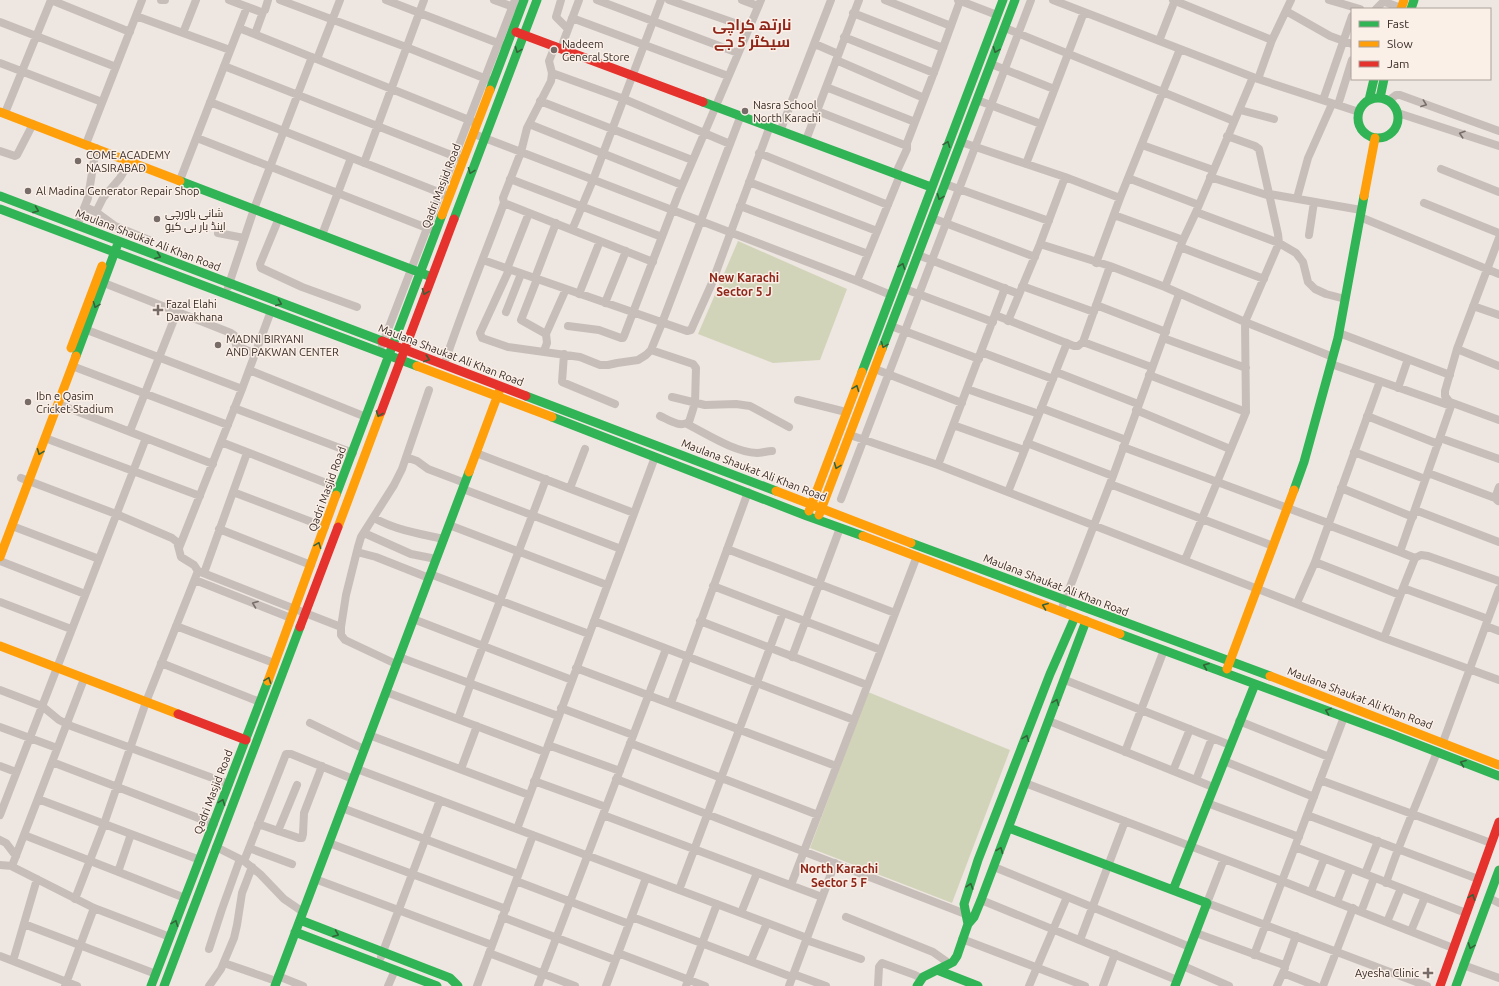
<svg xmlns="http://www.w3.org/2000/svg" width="1499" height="986" font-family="Ubuntu,Cairo,sans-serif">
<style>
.green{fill:#d2d4b9}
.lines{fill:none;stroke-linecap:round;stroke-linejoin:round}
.street{stroke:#c7beb9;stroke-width:8}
.fast{stroke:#30b455;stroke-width:9}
.slow{stroke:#ff9f0a;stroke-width:9}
.jam{stroke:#e5322d;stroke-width:9}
.oneway{stroke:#356239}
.oneway2{stroke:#796d69}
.poi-dot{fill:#786c68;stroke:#fbf0e8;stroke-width:1.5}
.labels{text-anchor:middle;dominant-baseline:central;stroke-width:3;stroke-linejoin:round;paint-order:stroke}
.poi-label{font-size:11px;fill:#392b27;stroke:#fbf0e8;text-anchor:start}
.street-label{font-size:11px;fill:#392b27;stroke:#fbf0e8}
.neighbourhood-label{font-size:12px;font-weight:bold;fill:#8f2619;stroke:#fbf0e8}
.district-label{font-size:15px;font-weight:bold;fill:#8f2619;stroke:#fbf0e8}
</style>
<rect width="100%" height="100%" fill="#eee6e1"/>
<path class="green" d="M738,241L847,289L820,360L773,363L698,334Z
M868,692L1010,750L952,903L810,848Z"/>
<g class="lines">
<path class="street" d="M51,0L130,32
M161,0H165
M229,0L261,12L265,10L268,0
M280,0L406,47L489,80
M386,0L503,45
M494,0L516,8
M561,0L556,17L568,29
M597,0L738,53
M669,0L749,28
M742,0L758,6
M885,0L951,26
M958,0L997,15
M1053,0L1258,79L1359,112
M1173,0L1272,40
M1329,0L1360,9
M1376,9L1382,3L1385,2L1401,8
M1286,11L1330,36L1352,44
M853,13L943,48
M136,16L230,50
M572,18L728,76
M0,22L116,67
M239,28L474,122
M1005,28L1234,121
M183,33L196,0
M255,34L263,12
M844,37L934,73
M1159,41L1175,0
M815,44L838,54
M555,46L549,61L552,73L551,81L527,128L521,152L503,198L504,203L653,262
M561,48L579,0
M317,59L340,0
M836,60L924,98
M0,63L102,102
M991,64L1054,89
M224,66L459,158
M552,73L624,99L730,144
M1258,79L1272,40L1291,0
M826,87L915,122
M977,100L1041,124
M1323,100L1352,16
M540,101L692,160
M1388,101L1396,95H1400L1499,131
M210,102L446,195
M1338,105L1352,60
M1240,110L1274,119
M817,111L907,146
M5,113L51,0
M1398,113L1499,146
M529,124L682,185
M781,129L831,0
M474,134L857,281L891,295
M197,138L432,230
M806,140L859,0
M961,142L1065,177L1120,198
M86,144L142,0
M1142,145L1213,170
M0,151L15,156L17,155L33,124
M759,153L888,205
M364,163L424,0
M1026,164L1084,12
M1441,169L1499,192
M896,173L907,149V143L936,67L960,1
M1210,177L1270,196
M1128,178L1199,205
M510,179L662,237
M180,180L247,7
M749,182L877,231
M945,184L1049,221
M1269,194L1361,210
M1297,198L1308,158L1332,104
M1424,203L1499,233
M740,206L868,254
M85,207L96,212L115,226L149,240
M96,212L103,198L120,178L130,161
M1196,212L1279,243L1296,253L1303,262L1308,282L1315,289L1326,294L1345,299
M1114,215L1183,240
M1360,217L1499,274
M279,218L260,264L261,268L302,287L357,307
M932,218L1035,257
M77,226L88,198L96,148
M572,230L593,180L661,0
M218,233L244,238
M322,235L351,158
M1309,235L1314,202
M1040,244L1110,266L1165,287L1245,322L1333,357
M1180,247L1264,279
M918,255L1019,294
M483,260L687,331L691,330L712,283L770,126
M1096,263L1120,198L1180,49
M507,269L529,213
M509,270L480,333L482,338L508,347L580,357L600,365H608L617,363L638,360L646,355L651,350L662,323L741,115
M535,278L556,223
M537,279L521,320L546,334
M857,281L900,175
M104,283L231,333L234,335L236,345L255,354
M1022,286L1094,312
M228,287L254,209L312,57
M1165,287L1183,240L1196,212L1253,77
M905,289L993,322
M579,294L600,241
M605,303L626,251
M1096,305L1166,332
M1473,306L1499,315
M506,312L521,274
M995,315L1074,346H1078L1083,342L1110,266
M1008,321L1040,244L1065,177
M568,326L599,330L621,338H623L624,336L678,195L761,0
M891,326L979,359
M87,330L242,389
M1339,333L1450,375
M1163,338L1246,368
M1083,342L1151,367
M382,345L515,0
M1457,349L1499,366
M651,350L693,364L696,368L695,403L689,422C680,428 669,420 660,416
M544,351L547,343L546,334L566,289
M981,352L1053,379
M564,354L562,382L615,404
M1331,364L1451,406
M444,365C462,310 484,257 504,203
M72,366L228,425
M875,369L962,403
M249,370L366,417
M1056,372L1138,404
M1149,375L1246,412
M1398,388L1408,359
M967,389L1039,414
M672,397L705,405L736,404L750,406L789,427
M798,400L846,412
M1450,402L1499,420
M58,404L213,464
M234,408L353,453
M1041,408L1126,440
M1136,410L1230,449
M1367,416L1438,444
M687,424C707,434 734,452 757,453C762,453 767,451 772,451
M953,425L1024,450
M130,431L177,312
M850,435L938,465L1384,638L1499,680
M45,438L200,496
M1440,438L1499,459
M221,442L339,488
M1027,443L1113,476
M1123,447L1328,523
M1354,452L1425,479
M476,453L634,513
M406,457L417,461L428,469L465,483
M938,465L1005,288
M1428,473L1495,498
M21,478L116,514L172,538L177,542L181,557L194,565L198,571L146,702L104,824L75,899
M1110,484L1273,546
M570,488L585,449
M1341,488L1413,517
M463,489L621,549
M233,492L325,527
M1008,492L1067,343
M841,499L1031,0
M1498,501L1495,498L1499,487
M1415,510L1499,542
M374,518C396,530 419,534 444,539
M449,525L607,585
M1328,525L1400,552
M12,526L99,559
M219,529L311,565
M364,533L411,554L436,559
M179,548L242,389L271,311
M727,549L895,613
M357,552L376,557L429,578
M1415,558L1421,555L1428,556L1499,581
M1185,560L1246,412L1245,322L1279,243L1278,234L1259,149L1255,146L1227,136
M0,561L85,594
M1315,562L1400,595
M198,571L341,627
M204,573L247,453
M430,574L589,634
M195,580L291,618
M713,586L881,650
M1403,588L1488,619
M0,602L71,629
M1297,603L1315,562L1380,381
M1063,605L1113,476L1179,294
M413,619L572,680
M594,621L854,720
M700,621L867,685
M176,626L274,663
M1486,626L1499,631
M1384,638L1403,588L1415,558L1400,552L1451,406V404L1445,396V391L1457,349L1499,238
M399,657L558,716
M792,657L840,528
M161,663L260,702
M396,664L345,640L341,635V627L346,595L358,547L361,537L394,485L402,469L429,390
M576,668L836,766
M1065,680L1230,745
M469,683L546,479
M0,690L42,706L59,720L71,726L229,784
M386,692L545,752
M671,703L748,492
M561,708L633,735
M458,719L471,683
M1049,721L1213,787
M1239,721L1329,757
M310,723L364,749
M0,727L57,748
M369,735L529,795
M1443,742L1499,589
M630,743L818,815
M548,745L620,771
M1125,752L1164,650
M1224,761L1314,797
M52,762L214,824
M0,766L16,772
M357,769L807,938
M461,769L477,726
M1173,771L1190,729
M616,779L968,915
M1196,780L1212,738
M1320,780L1491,843
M534,781L606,807
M1025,783L1282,881L1453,948
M38,799L200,860
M1207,803L1299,837
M342,808L518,874
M0,815L146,438
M603,815L822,897
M1307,815L1478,879
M258,824L299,838H302L303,834L304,813L322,766
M517,829L655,457
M278,831L297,785
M24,835L185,898
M0,840L6,843L16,856
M329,843L506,909
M216,847L244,861L260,874L284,899L303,912
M1295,847L1466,913
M249,848L292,864
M1224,859L1207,903L1427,986
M244,861L286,754H291L353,779
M0,865L12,866L84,679
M11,866L94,908L170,937
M994,867L1190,947
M118,872L131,834
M1365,874L1378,841
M315,879L492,945
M516,881L629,924
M1386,883C1401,838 1420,796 1437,752
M791,885L917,556
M679,890L783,613
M1311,892L1324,859
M1489,898L1499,903
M981,900L1177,980
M1337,902L1350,869
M1361,912L1374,878
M741,913L757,873
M502,917L615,960
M632,917L792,977
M846,917L933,952L950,964
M1387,922L1401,888
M24,924L156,974
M1411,931L1425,897
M1196,933L1284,965L1285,968L1277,986
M962,939L1085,986
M806,940L861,959
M1080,940L1125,821
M209,949L222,909L240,859
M489,953L575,986
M618,953L705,986
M1254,955L1344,717
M0,956L77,986
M381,957L440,800
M13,961L37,879
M751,961L767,923
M224,963L276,981
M1463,965L1499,978
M1183,966L1229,986
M1285,966L1296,936
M1283,973L1316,986
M793,974L826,986
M278,976L303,986
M65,986L94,908
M209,986L221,969L234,938L237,925L242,893L252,867
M388,986L395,970
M477,986L533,835
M538,986L666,649
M606,986L646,878
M686,986L717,904
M789,986L835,863
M878,986L879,967L882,963L915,975L922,979
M1029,986L1067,897
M1103,986L1115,954
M1323,986L1353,908"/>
<path class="fast" d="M1411,9L1414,0
M490,90L524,0
M1380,98L1384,79
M1358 118a20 20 0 1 1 40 0a20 20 0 1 1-40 0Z
M1369,100L1374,79
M703,102L931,187
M180,181L429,276
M0,196L382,341
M0,209L417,366
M454,219L537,0
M882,349L1015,0
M76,356L117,246
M862,372L1003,0
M526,396L776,491
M552,417L807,516L863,536
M1294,490L1304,462L1338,338L1364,196
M336,495L442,215
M911,543L1270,676
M1120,634L1393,735L1499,776
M1009,828L1207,903L1175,986
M1173,890L1255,684
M300,920L450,978L458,986
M968,924L964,904L978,860L1050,674L1075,617
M295,932L437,986
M937,970L978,986
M151,986L268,681
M164,986L300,627
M275,986L469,472
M917,986L923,977L953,962L957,956L968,924L974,917L981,900L1086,621
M1456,986L1499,870"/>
<path class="slow" d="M1401,9L1404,0
M0,112L180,181
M1364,196L1375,138
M442,215L490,90
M71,348L102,266
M417,366L552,417
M469,472L500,389
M776,491L911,543
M809,511L862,372
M819,515L882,349
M338,527L381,412
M863,536L1120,634
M0,557L76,356
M0,646L178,714
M1227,669L1294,490
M1270,676L1499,765
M268,681L336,495"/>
<path class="jam" d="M516,32L703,102
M382,341L526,396
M381,412L454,219
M300,627L338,527
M178,714L246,740
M1440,986L1499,822"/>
</g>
<defs><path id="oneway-chevron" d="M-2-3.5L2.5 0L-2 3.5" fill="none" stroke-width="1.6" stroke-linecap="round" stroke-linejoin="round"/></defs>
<g class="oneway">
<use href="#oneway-chevron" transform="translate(518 50) rotate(111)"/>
<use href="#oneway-chevron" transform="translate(996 50) rotate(111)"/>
<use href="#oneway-chevron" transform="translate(947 144) rotate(-69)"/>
<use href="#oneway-chevron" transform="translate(471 171) rotate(111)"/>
<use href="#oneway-chevron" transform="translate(940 197) rotate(111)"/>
<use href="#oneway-chevron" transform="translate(36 210) rotate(21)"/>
<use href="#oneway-chevron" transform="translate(158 256) rotate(21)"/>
<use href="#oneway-chevron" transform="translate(902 266) rotate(-70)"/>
<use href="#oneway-chevron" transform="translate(425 292) rotate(111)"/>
<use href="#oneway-chevron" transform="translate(279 303) rotate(21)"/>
<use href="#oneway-chevron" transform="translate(96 305) rotate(111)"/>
<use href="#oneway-chevron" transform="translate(884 345) rotate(111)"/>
<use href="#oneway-chevron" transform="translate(427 359) rotate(20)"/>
<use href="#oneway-chevron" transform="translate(856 388) rotate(-69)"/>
<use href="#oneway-chevron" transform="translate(379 414) rotate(110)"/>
<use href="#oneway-chevron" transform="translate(40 452) rotate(111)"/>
<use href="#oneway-chevron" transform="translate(837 466) rotate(111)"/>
<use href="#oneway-chevron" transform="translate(318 545) rotate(-69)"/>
<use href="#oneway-chevron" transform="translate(1045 606) rotate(-159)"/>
<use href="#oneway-chevron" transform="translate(1206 666) rotate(-159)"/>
<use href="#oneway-chevron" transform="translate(268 680) rotate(-70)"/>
<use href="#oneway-chevron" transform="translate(1056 702) rotate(-69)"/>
<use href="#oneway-chevron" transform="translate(1328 711) rotate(-160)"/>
<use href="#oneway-chevron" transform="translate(1026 738) rotate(-69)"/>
<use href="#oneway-chevron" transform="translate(1463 763) rotate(-159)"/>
<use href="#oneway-chevron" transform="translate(222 802) rotate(-69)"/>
<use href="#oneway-chevron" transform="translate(1000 850) rotate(-68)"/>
<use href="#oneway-chevron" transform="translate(970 886) rotate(-72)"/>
<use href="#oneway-chevron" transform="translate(1472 897) rotate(-70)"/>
<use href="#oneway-chevron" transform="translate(175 923) rotate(-69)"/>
<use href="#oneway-chevron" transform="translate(336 934) rotate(21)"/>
<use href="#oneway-chevron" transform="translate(1471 946) rotate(110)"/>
</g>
<g class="oneway2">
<use href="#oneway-chevron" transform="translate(1424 104) rotate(20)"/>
<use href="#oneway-chevron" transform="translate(1462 134) rotate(-162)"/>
<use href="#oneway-chevron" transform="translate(255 604) rotate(-159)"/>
</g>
<g class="poi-dot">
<circle cx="554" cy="50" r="4"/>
<circle cx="745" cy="111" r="4"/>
<circle cx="78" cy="161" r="4"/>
<circle cx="28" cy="191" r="4"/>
<circle cx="157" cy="219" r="4"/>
<path d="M156 304h4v4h4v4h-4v4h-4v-4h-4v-4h4z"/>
<circle cx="218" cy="345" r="4"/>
<circle cx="28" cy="402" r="4"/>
<path d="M1426 967h4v4h4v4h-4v4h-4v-4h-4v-4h4z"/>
</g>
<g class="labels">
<g class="poi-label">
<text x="562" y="44">Nadeem<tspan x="562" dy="13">General Store</tspan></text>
<text x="753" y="105">Nasra School<tspan x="753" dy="13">North Karachi</tspan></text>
<text x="86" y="155">COME ACADEMY<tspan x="86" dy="13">NASIRABAD</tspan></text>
<text x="36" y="191">Al Madina Generator Repair Shop</text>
<text x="165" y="213">شانی باورچی<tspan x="165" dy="13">اینڈ بار بی کیو</tspan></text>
<text x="166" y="304">Fazal Elahi<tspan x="166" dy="13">Dawakhana</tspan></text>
<text x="226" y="339">MADNI BIRYANI<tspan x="226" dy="13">AND PAKWAN CENTER</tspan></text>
<text x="36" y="396">Ibn e Qasim<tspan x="36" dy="13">Cricket Stadium</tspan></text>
<text x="1419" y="973" text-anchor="end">Ayesha Clinic</text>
</g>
<g class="street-label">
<text transform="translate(441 186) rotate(-69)">Qadri Masjid Road</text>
<text transform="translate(148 240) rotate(21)">Maulana Shaukat Ali Khan Road</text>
<text transform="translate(451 355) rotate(21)">Maulana Shaukat Ali Khan Road</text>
<text transform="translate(754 470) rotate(21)">Maulana Shaukat Ali Khan Road</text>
<text transform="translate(327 489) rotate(-70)">Qadri Masjid Road</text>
<text transform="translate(1056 585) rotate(21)">Maulana Shaukat Ali Khan Road</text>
<text transform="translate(1360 698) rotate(21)">Maulana Shaukat Ali Khan Road</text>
<text transform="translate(213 792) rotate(-69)">Qadri Masjid Road</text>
</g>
<g class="neighbourhood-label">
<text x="744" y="277">New Karachi<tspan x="744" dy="14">Sector 5 J</tspan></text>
<text x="839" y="868">North Karachi<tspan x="839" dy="14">Sector 5 F</tspan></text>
</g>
<g class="district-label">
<text x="752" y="24">نارتھ کراچی<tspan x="752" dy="17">سیکٹر 5 جے</tspan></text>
</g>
</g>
<rect x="1351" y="8" width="140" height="72" fill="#fbf0e8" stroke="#ada19b"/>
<rect x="1359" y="21" width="20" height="6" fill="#30b455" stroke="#ada19b"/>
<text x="1387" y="28" font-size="12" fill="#392b27">Fast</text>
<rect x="1359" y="41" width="20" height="6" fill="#ff9f0a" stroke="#ada19b"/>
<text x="1387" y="48" font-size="12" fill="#392b27">Slow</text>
<rect x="1359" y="61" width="20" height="6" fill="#e5322d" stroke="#ada19b"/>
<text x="1387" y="68" font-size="12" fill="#392b27">Jam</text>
</svg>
